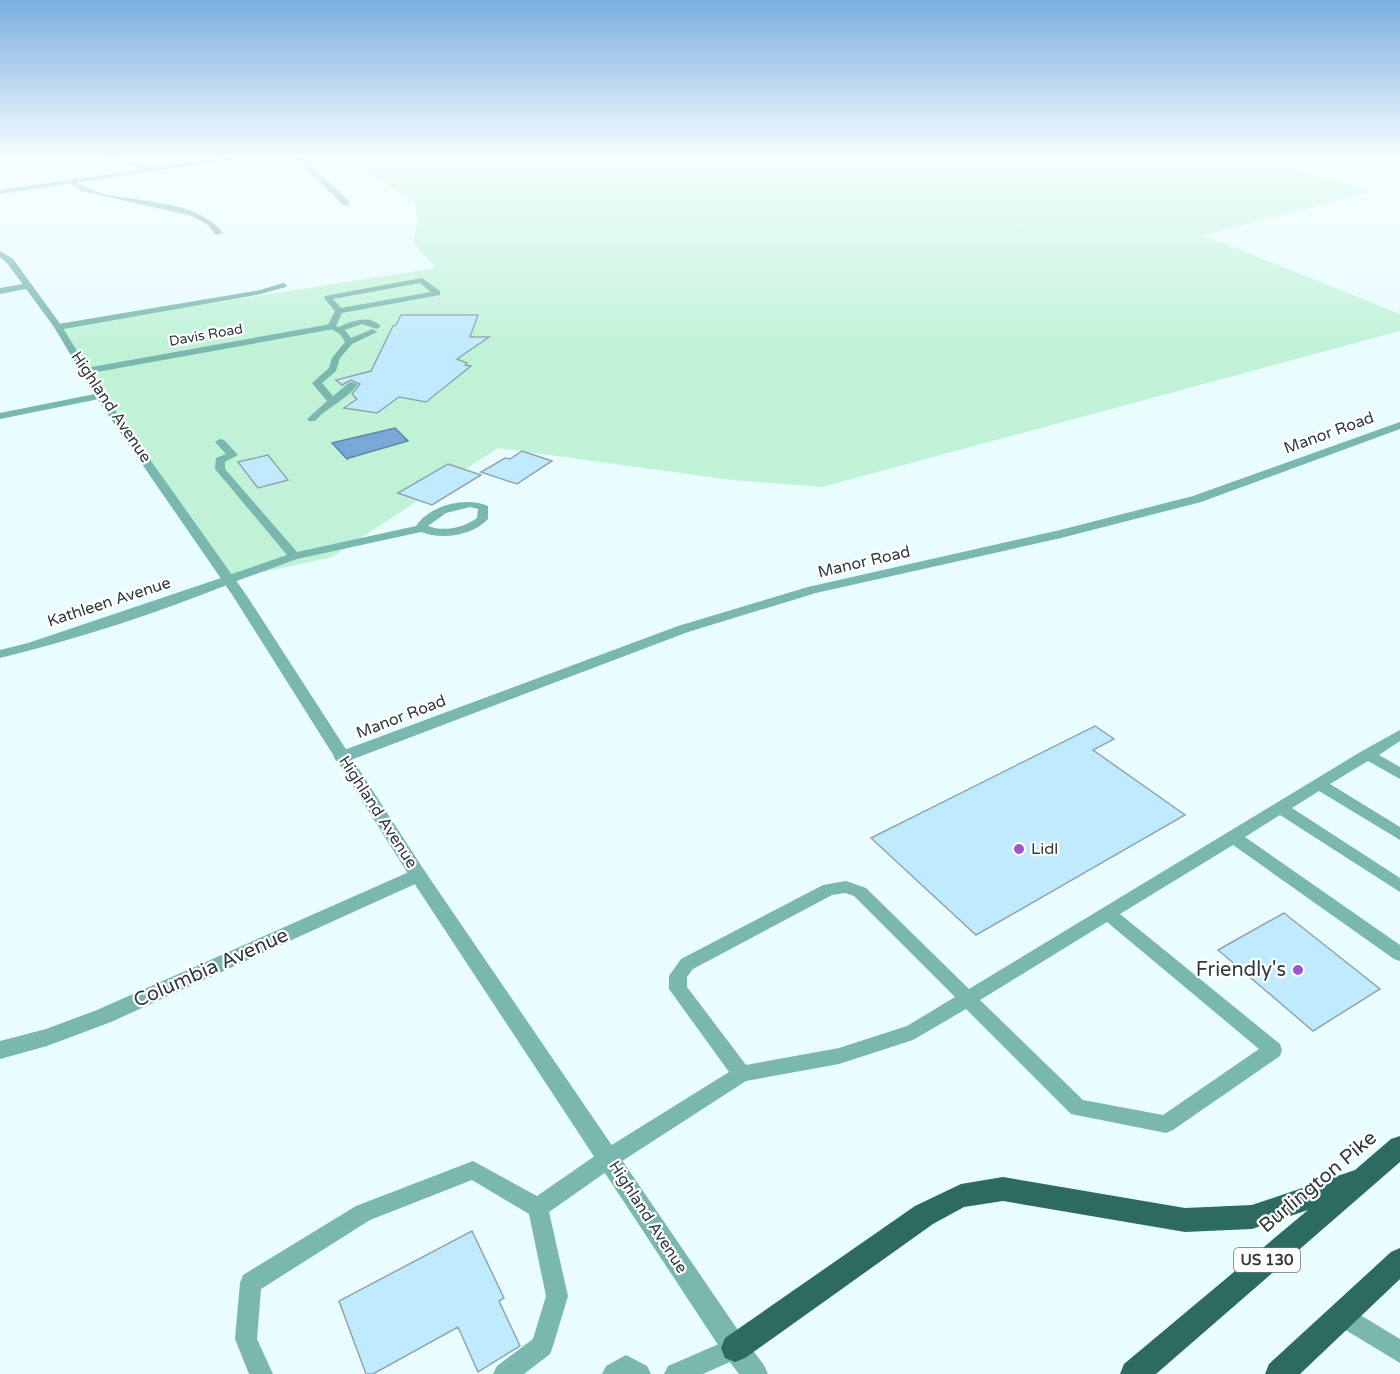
<svg xmlns="http://www.w3.org/2000/svg" width="1400" height="1374" font-family="'Varela Round',sans-serif">
<style>
.green{fill:#c0f2d8}
.water{fill:#78a8d5;stroke:#6387a7;stroke-width:1.5}
.building{fill:#c0eafd;stroke:#92a5ad;stroke-width:1.5}
.lines{fill:none;stroke-linecap:round;stroke-linejoin:round}
.service{fill:#7ab7ae;fill-rule:evenodd}
.minor{fill:#7ab7ae;fill-rule:evenodd}
.tertiary{fill:#7ab7ae;fill-rule:evenodd}
.trunk{fill:#2c6a62;fill-rule:evenodd}
.poi-dot{fill:#9e56c9;stroke:#fff;stroke-width:2}
.labels{text-anchor:middle;dominant-baseline:central;stroke-width:4.5;stroke-linejoin:round;paint-order:stroke}
.far-street-label{font-size:14px;fill:#313a3b;stroke:#fff}
.shield{fill:#fff;stroke:#6f7576;stroke-width:1.5}
.shield-label{font-size:15px;font-weight:bold;fill:#313a3b}
.street-label{font-size:16px;fill:#313a3b;stroke:#fff}
.poi-label{font-size:16px;fill:#313a3b;stroke:#fff;text-anchor:start}
.near-street-label{font-size:20px;fill:#313a3b;stroke:#fff}
.near-poi-label{font-size:20px;fill:#313a3b;stroke:#fff;text-anchor:end}
</style>
<rect width="100%" height="100%" fill="#e9fcfe"/>
<path class="green" d="M342,158H1259L1372,192L1203,235L1400,314V331L822,487L732,480L498,448L332,557L227,580L58,327L436,268L413,243L418,221L415,203Z"/>
<path class="water" d="M395,428L408,441L349,458L347,459L332,443Z"/>
<path class="building" d="M401,315H478L470,337H489L457,359L467,363L465,365L471,366L426,402L399,397L377,413L344,408L357,399L352,394L360,384L351,380L342,385L336,380L371,371L393,326L396,325Z
M522,451L552,461L517,484L481,472L505,458L510,459Z
M268,455L288,480L258,488L238,462Z
M448,464L481,475L432,505L398,493Z
M1095,726L1114,739L1093,750L1185,815L976,935L871,838Z
M1284,913L1380,989L1313,1031L1218,950Z
M472,1231L504,1298L499,1301L520,1346L478,1372L458,1327L373,1374H366L339,1301Z"/>
<g class="lines">
<path class="service" d="M71,180C83,185 93,191 105,194C144,203 197,200 223,233L216,235L207,224L192,216L82,191L69,183Z
M422,278L440,291V295L342,313L336,326L338,327C353,321 368,314 381,326L377,329L362,324L345,330L351,338L373,329L377,332L352,344L340,358L336,371L322,383L333,396L350,382L358,384C347,400 328,406 315,421H309L307,419L327,401L312,383L329,368L332,358L345,342L340,334L327,327L335,311L324,298L325,296ZM420,283L431,292L341,308L333,299Z
M283,283L287,285L286,287L261,294L58,330L54,327L58,324L260,290Z
M220,439L224,440L238,455L225,462V469L297,552L416,526C430,505 466,496 488,506V519C472,536 442,540 421,532L297,559L231,583H223L221,580L223,577L287,555L215,469L216,458L226,454L215,442ZM470,507L478,509L477,518C463,528 444,532 428,526L446,513Z
M1400,730V741L1379,755L1400,767V779L1368,761L1330,784L1400,827V840L1319,791L1292,808L1400,878V892L1280,815L1245,837L1400,945V961L1394,959L1233,845L1120,914L1280,1044L1282,1050L1280,1056L1173,1130L1166,1133L1071,1114L966,1009L913,1040L839,1064L746,1081L616,1165L549,1212L568,1296L553,1346L550,1354L524,1374H493L497,1366L533,1339L546,1296L529,1214L472,1180L370,1220L261,1289L257,1339L273,1374H249L235,1339L240,1283L243,1275L356,1206L473,1161L537,1196L602,1151L729,1072L669,989V976L681,959L823,885L846,881L866,888L969,989L1362,751ZM845,893L854,896L955,997L907,1026L839,1048L746,1065L687,987V977L693,969L832,895ZM1107,922L1259,1049L1163,1115L1083,1100L980,1000Z
M1342,1304L1400,1339V1363L1334,1323L1331,1315L1334,1307Z
M735,1337L743,1340L746,1348L743,1356L703,1374H664L668,1366Z
M626,1355L647,1366L651,1374H602L606,1366Z"/>
<path class="minor" d="M101,158H113L151,168L225,158H242L0,194V190L145,169Z
M295,158H302L349,201V205H343Z
M28,283L31,284V288L0,294V288Z
M331,324L336,327L334,329L86,374L81,371L86,368Z
M100,393L105,396L104,398L0,419V413Z
M1400,422V429L1201,502L1061,538L816,593L688,632L348,761H336L334,757L336,753L678,626L808,587L1060,530L1193,496Z
M227,576L234,580L232,583C157,613 78,639 0,658V650L28,643Z
M418,868L424,870L427,875L424,880L111,1022L47,1046L0,1059V1041L46,1029L97,1010Z"/>
<path class="tertiary" d="M0,251L13,259L61,325L105,396L247,596L424,870L744,1339L764,1365L768,1374H739L726,1357L412,880L233,596L95,396L54,327L7,263L0,257Z"/>
<path class="trunk" d="M1400,1136V1162L1156,1374H1120L1124,1364L1308,1210L1252,1229L1185,1232L1003,1201L964,1207L933,1224L745,1358L735,1362L725,1358L721,1348L725,1338L915,1206L961,1184L1003,1177L1185,1208L1252,1205L1355,1170L1391,1139Z
M1400,1248V1279L1300,1374H1265L1269,1364L1391,1252Z"/>
</g>
<linearGradient id="sky" x2="0" y2="1"><stop stop-color="#7bafe0"/><stop offset="0.45" stop-color="#f5feff"/><stop offset="1" stop-color="#f5feff" stop-opacity="0"/></linearGradient>
<rect width="1400" height="350" fill="url(#sky)"/>
<g class="poi-dot">
<circle cx="1019" cy="849" r="6"/>
<circle cx="1298" cy="970" r="6"/>
</g>
<g class="labels">
<g class="far-street-label">
<text transform="translate(206 335) rotate(-10)">Davis Road</text>
</g>
<rect class="shield" x="1234" y="1248" width="66" height="24" rx="4.5"/>
<g class="shield-label">
<text x="1267" y="1260">US 130</text>
</g>
<g class="street-label">
<text transform="translate(111 407) rotate(56)">Highland Avenue</text>
<text transform="translate(1329 433) rotate(-20)">Manor Road</text>
<text transform="translate(864 562) rotate(-13)">Manor Road</text>
<text transform="translate(109 602) rotate(-18)">Kathleen Avenue</text>
<text transform="translate(401 717) rotate(-21)">Manor Road</text>
<text transform="translate(378 812) rotate(57)">Highland Avenue</text>
<text transform="translate(648 1217) rotate(57)">Highland Avenue</text>
</g>
<g class="poi-label">
<text x="1031" y="849">Lidl</text>
</g>
<g class="near-street-label">
<text transform="translate(211 968) rotate(-24)">Columbia Avenue</text>
<text transform="translate(1318 1182) rotate(-40)">Burlington Pike</text>
</g>
<g class="near-poi-label">
<text x="1286" y="970">Friendly's</text>
</g>
</g>
</svg>
